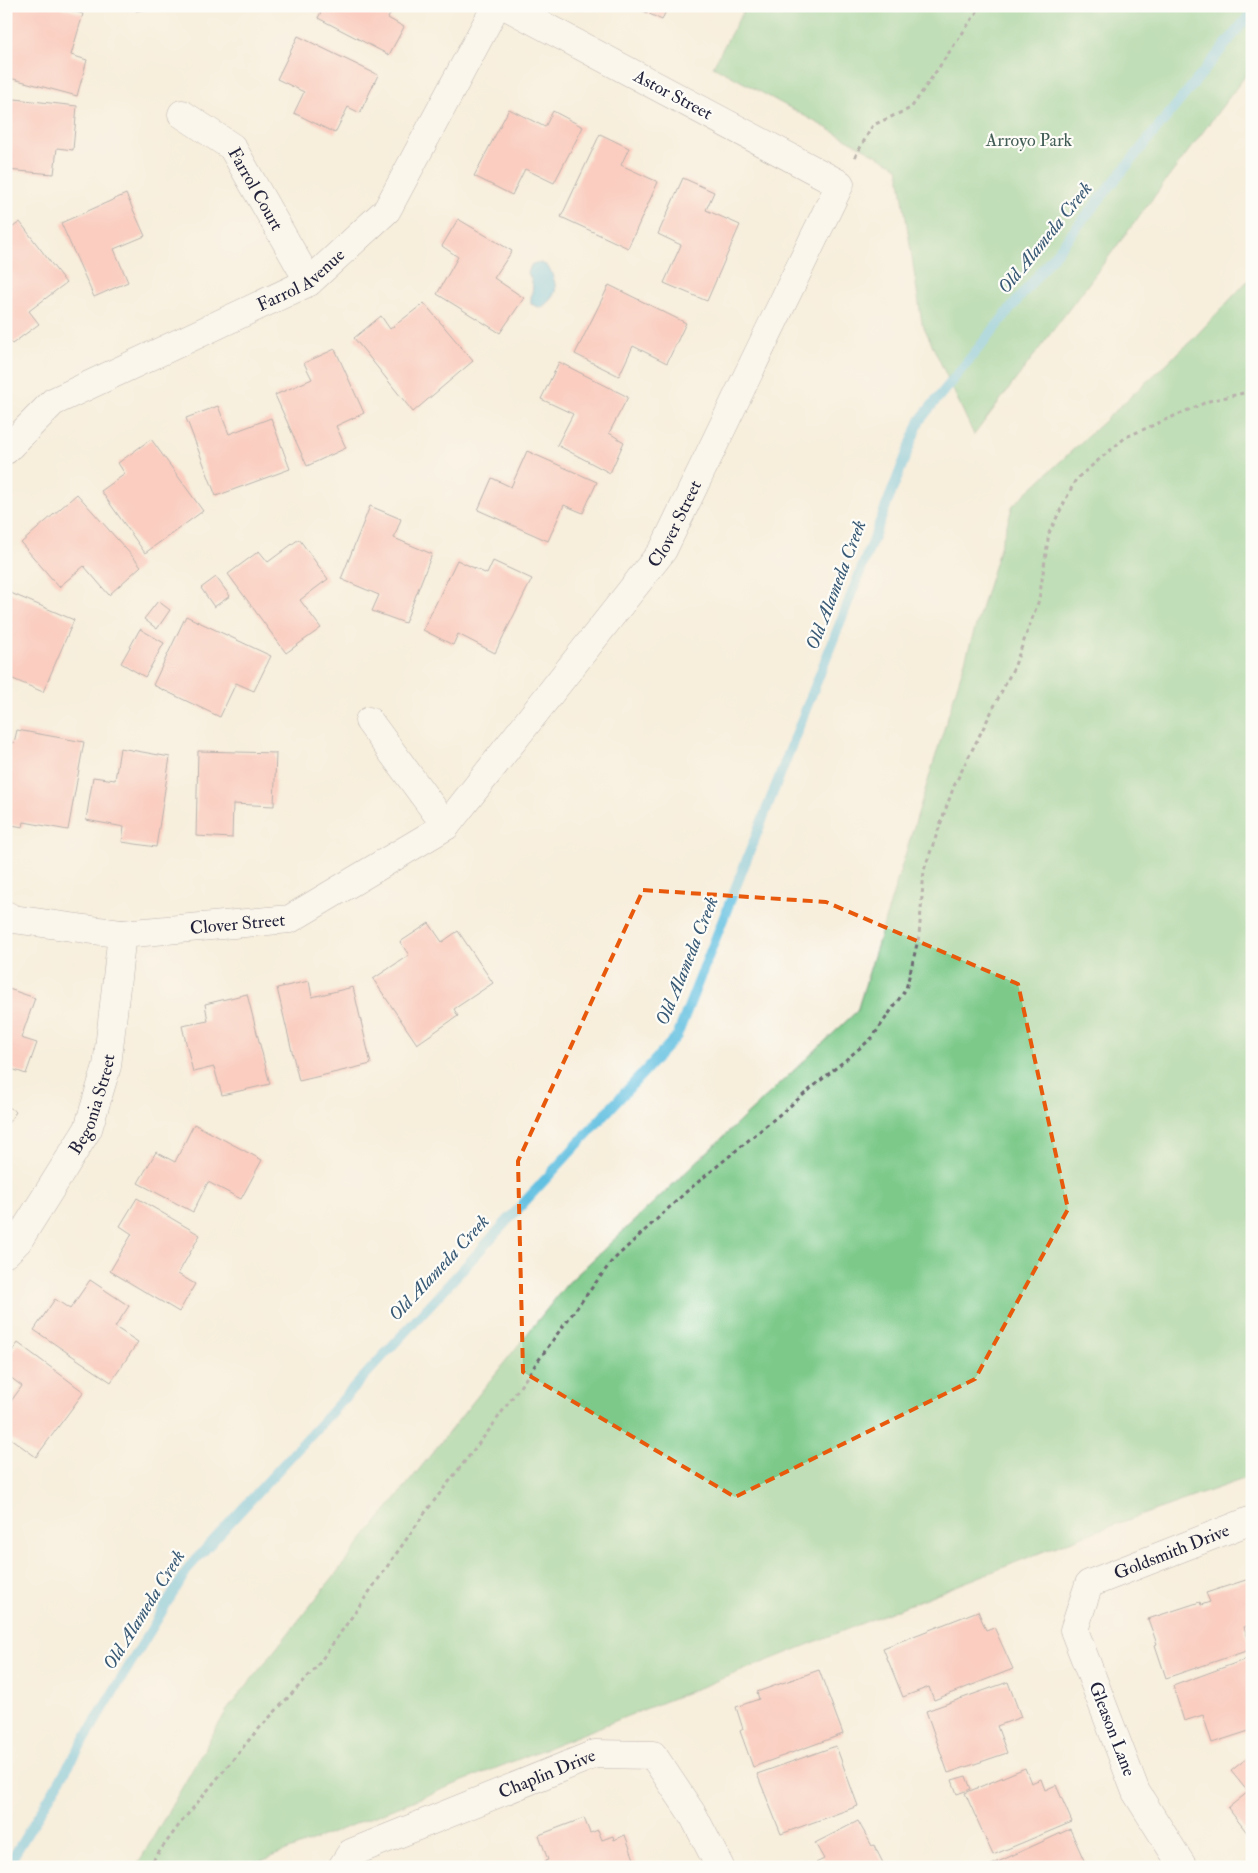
<svg xmlns="http://www.w3.org/2000/svg" width="1258" height="1873" font-family="'IM FELL Double Pica',serif">
<style>
.green{fill:#7cc989;stroke:#4f7662}
.water{fill:#62c0e1;stroke:#42718e}
.lines{fill:none;stroke-linecap:round;stroke-linejoin:round}
.stream{stroke:#62c0e1;stroke-width:10}
.building{fill:#fda59e}
.minor-casing{stroke:#6d6973;stroke-width:29}
.path{stroke:#6d6973;stroke-width:3;stroke-dasharray:4 4;stroke-linecap:butt}
.minor{stroke:#fff;stroke-width:28}
.marked{fill:none;stroke:#e8590c;stroke-width:4;stroke-dasharray:10 6;stroke-linejoin:round}
.labels{text-anchor:middle;dominant-baseline:central;stroke-width:4.5;stroke-linejoin:round;paint-order:stroke}
.street-label{font-size:18px;fill:#22223b;stroke:#fdfcf7}
.park-label{font-size:18px;fill:#425c56;stroke:#fdfcf7}
.water-label{font-size:19px;font-style:italic;fill:#385975;stroke:#fdfcf7}
</style>
<rect width="100%" height="100%" fill="#fdfcf7"/>
<filter id="ink" filterUnits="userSpaceOnUse"><feTurbulence type="fractalNoise" baseFrequency=".02" numOctaves="2"/><feDisplacementMap in="SourceGraphic" scale="10" xChannelSelector="R" yChannelSelector="G"/><feConvolveMatrix kernelMatrix="1 2 1 2 8 2 1 2 1" color-interpolation-filters="sRGB"/></filter>
<filter id="wash" filterUnits="userSpaceOnUse"><feTurbulence type="fractalNoise" baseFrequency=".0096" numOctaves="4" result="noise"/><feDisplacementMap in="SourceGraphic" scale="20" xChannelSelector="R" yChannelSelector="G"/><feGaussianBlur stdDeviation="1.12" result="paint"/><feColorMatrix in="noise" values="0 0 0 0 0 0 0 0 0 0 0 0 0 0 0 0 0 1.4 0 .05"/><feComposite in="paint" operator="in"/></filter>
<g filter="url(#wash)">
<rect width="100%" height="100%" fill="#f7eedc"/>
<path class="green" d="M746,6H1252V67L974,435L922,323L898,167L713,66Z
M1252,276V1476L1080,1537L246,1867H136L227,1710L567,1284L857,1011L1013,505L1193,339Z"/>
<path class="water" d="M535,263C547,262 551,269 554,280C555,284 556,288 555,292C553,298 545,305 541,308L531,304C530,290 537,289 528,273L531,265Z"/>
<g class="lines">
<path class="stream" d="M7,1867L189,1567L677,1036L920,420L1252,12"/>
</g>
<g id="blocks">
<path class="building" d="M6,6H56L83,14L71,55L87,60L77,96L6,77Z
M136,6H161V7L136,11Z
M324,6H394L388,18L404,27L389,55L318,18Z
M633,6H668L662,20Z
M298,36L378,75L360,113L348,107L335,133L294,113L304,92L277,79Z
M6,98L77,106L73,150L57,148L54,174L6,170Z
M509,109L545,127L553,111L583,127L554,183L525,169L512,195L474,176Z
M600,134L629,148L621,165L658,182L628,248L561,217Z
M683,178L714,192L706,210L740,225L707,301L664,283L681,245L658,234Z
M126,194L145,236L114,249L128,282L94,297L61,223Z
M458,219L512,251L494,278L524,298L500,333L437,294L458,257L442,246Z
M20,222L66,283L29,311L39,324L12,344L6,335V232Z
M609,285L686,323L667,363L633,346L619,376L575,354Z
M424,303L473,361L413,412L354,338L381,316L390,329Z
M335,349L364,413L336,426L346,448L307,466L275,395L312,379L304,363Z
M559,362L628,397L609,433L624,442L610,473L557,445L573,414L541,399Z
M218,406L229,434L271,418L290,469L216,496L186,418Z
M151,439L203,511L145,553L101,491L125,474L118,463Z
M527,451L597,482L583,513L564,505L548,541L478,510L492,478L511,487Z
M77,494L141,566L109,595L84,566L59,587L21,543Z
M370,506L401,519L394,538L432,554L405,623L372,611L379,595L341,579Z
M299,539L328,579L300,600L321,628L286,653L228,574L259,551L268,562Z
M457,560L487,574L493,561L532,579L495,653L458,634L453,645L423,630Z
M216,577L230,596L214,607L201,588Z
M6,591L74,620L43,692L6,676V651L11,640L6,638Z
M158,601L170,610L157,629L144,619Z
M186,616L271,656L254,691L236,683L220,717L153,685Z
M140,629L164,643L145,677L121,663Z
M17,730L84,742L68,830L24,822L23,827L6,824V752L8,741L14,743Z
M120,748L170,757L156,847L122,842L124,827L86,820L93,777L115,780Z
M198,751L276,753L274,806L233,804L232,838L196,836Z
M429,923L442,942L458,931L493,983L454,1009L458,1016L417,1044L373,979L409,955L400,942Z
M309,981L312,997L353,987L371,1064L299,1081L277,988Z
M6,988L35,998L21,1038L37,1043L26,1074L6,1067Z
M247,994L270,1084L222,1095L214,1067L193,1072L182,1026L208,1021L205,1004Z
M6,1105L16,1112L6,1126Z
M194,1124L262,1160L241,1199L208,1182L193,1212L138,1183L156,1152L175,1162Z
M137,1198L200,1235L178,1274L195,1284L179,1312L110,1271L132,1234L120,1226Z
M90,1280L129,1306L115,1327L138,1342L111,1382L34,1330L55,1299L70,1309Z
M18,1343L84,1392L36,1457L6,1435V1408L22,1386L6,1374V1359Z
M1249,1579L1252,1586V1624L1244,1627L1252,1649L1166,1678L1155,1645L1157,1644L1148,1619L1200,1602L1201,1605L1210,1602L1206,1593Z
M978,1611L986,1630L994,1627L1013,1669L934,1700L929,1687L903,1697L883,1648Z
M1252,1657V1730L1212,1743L1203,1715L1184,1721L1173,1686Z
M819,1670L843,1734L753,1767L740,1731L743,1729L736,1707L759,1699L757,1692Z
M1008,1682L1021,1717L997,1726L1007,1753L948,1773L926,1711Z
M836,1746L858,1806L781,1834L757,1774Z
M1252,1754V1839L1228,1808L1248,1792L1231,1771Z
M1025,1768L1031,1783L1041,1779L1045,1790L1056,1785L1072,1822L993,1855L965,1793Z
M966,1776L971,1789L957,1794L952,1780Z
M584,1818L590,1833L598,1830L602,1840L613,1836L614,1840L625,1835L637,1867H547L545,1861L548,1860L539,1835Z
M858,1821L872,1846L874,1845L885,1867H818L816,1863L824,1859L815,1843Z
M1070,1829L1087,1867H987Z"/>
</g>
</g>
<g filter="url(#ink)">
<use href="#blocks" fill-opacity="0" stroke="#6d6973" stroke-width="1"/>
<g class="lines">
<g class="minor-casing">
<g id="minor">
<path id="s1" d="M182,114L232,147L309,282"/>
<path id="s2" d="M6,450L53,402L309,282L387,210L496,6"/>
<path d="M369,721L446,826"/>
<path id="s3" d="M6,915L13,919L122,934L290,919L446,826L663,550L840,184L506,6"/>
<path id="s4" d="M6,1253L18,1241L88,1129L107,1066L122,934"/>
<path id="s5" d="M342,1867L351,1853L595,1754L653,1755L693,1815L720,1867"/>
<path id="s6" d="M1183,1867L1136,1792L1074,1630L1089,1584L1252,1520"/>
</g>
</g>
<path class="path" d="M855,157L873,125L911,108L981,6
M148,1867L179,1825L254,1734L315,1669L427,1510L490,1429L555,1337L612,1261L686,1192L872,1038L906,989L919,936L924,870L954,786L1015,665L1039,600L1049,533L1076,479L1126,437L1209,401L1252,391"/>
<use href="#minor" class="minor"/>
</g>
</g>
<path d="M0 0H1258V1873H0ZM643,890L826,902L1018,984L1068,1209L975,1379L735,1497L523,1372L518,1161Z" fill="#f7eedc" fill-opacity=".55" fill-rule="evenodd"/>
<path class="marked" d="M643,890L826,902L1018,984L1068,1209L975,1379L735,1497L523,1372L518,1161Z"/>
<g class="labels">
<g class="street-label">
<text transform="translate(673 95) rotate(28)">Astor Street</text>
<text stroke="none"><textPath href="#s1" startOffset="108">Farrol Court</textPath></text>
<text stroke="none"><textPath href="#s2" startOffset="344">Farrol Avenue</textPath></text>
<text stroke="none"><textPath href="#s3" startOffset="848">Clover Street</textPath></text>
<text stroke="none"><textPath href="#s3" startOffset="234">Clover Street</textPath></text>
<text stroke="none"><textPath href="#s4" startOffset="174">Begonia Street</textPath></text>
<text stroke="none"><textPath href="#s6" startOffset="399">Goldsmith Drive</textPath></text>
<text transform="translate(1112 1729) rotate(69)">Gleason Lane</text>
<text stroke="none"><textPath href="#s5" startOffset="228">Chaplin Drive</textPath></text>
</g>
<g class="park-label">
<text x="1029" y="140">Arroyo Park</text>
</g>
<g class="water-label">
<text transform="translate(1045 238) rotate(-51)">Old Alameda Creek</text>
<text transform="translate(836 585) rotate(-69)">Old Alameda Creek</text>
<text transform="translate(687 961) rotate(-68)">Old Alameda Creek</text>
<text transform="translate(439 1268) rotate(-47)">Old Alameda Creek</text>
<text transform="translate(144 1610) rotate(-58)">Old Alameda Creek</text>
</g>
</g>
<rect width="1258" height="1873" fill="none" stroke="#fdfcf7" stroke-width="25"/>
</svg>
